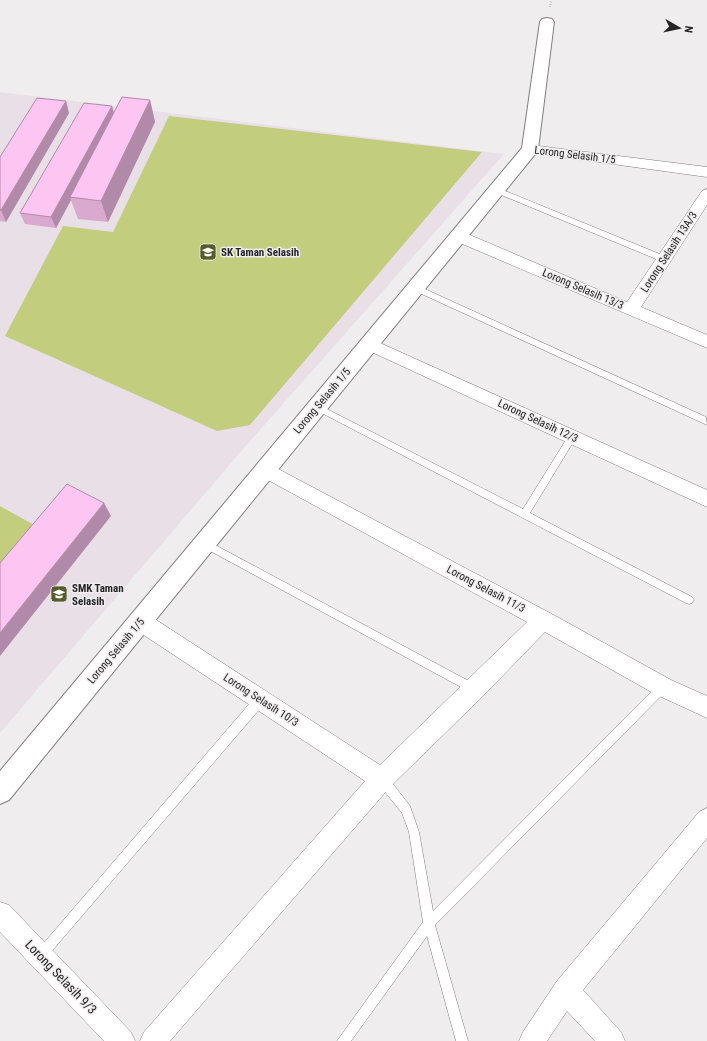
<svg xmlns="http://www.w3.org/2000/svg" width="707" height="1041" font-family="'Roboto Condensed',sans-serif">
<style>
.built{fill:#e9dfe6}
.green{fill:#c2cd7e}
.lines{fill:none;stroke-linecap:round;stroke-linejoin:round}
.service-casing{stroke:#817e81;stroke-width:1}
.minor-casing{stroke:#817e81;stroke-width:1}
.tertiary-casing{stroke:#817e81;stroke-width:2}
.path{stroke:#a2a0a1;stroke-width:2;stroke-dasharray:0.5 2;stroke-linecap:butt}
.service{fill:#fff;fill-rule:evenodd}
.minor{fill:#fff;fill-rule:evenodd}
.tertiary{fill:#fff;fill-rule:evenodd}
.wall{fill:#daa9cf}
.shaded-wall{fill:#b18aa9}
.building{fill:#fdc5f1;stroke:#b18aa9}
.labels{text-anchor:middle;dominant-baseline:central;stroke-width:3;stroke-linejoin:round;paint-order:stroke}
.street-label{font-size:11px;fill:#262526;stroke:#f0edef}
.poi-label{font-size:11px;font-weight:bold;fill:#262526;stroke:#f0edef;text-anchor:start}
.near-street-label{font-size:13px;fill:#262526;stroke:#f0edef}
</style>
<rect width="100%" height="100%" fill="#f0edef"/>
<path class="built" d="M0,92L504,154L237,456L0,733Z"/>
<path class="green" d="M169,116L482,152L250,425L217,431L5,336L63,226L113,232Z
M0,506L34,525L0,564Z"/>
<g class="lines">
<g class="service-casing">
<path id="service" d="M494,188H498L667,257L668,259L667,261H661L494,192Z
M416,285L706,417L707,425L413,290V286Z
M317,404L523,509L569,435H575L576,437L575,439L530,513L692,597L694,600L692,603L689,604L686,603L314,409L313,407Z
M204,539L478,686L479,689L478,692L474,694L470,692L201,546L199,543L201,540Z
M663,682L667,684L668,687L667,690L435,925L468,1041H456L427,936L351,1041H337L423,922L409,832L402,813L378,783L377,779L378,775L382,774L386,775L410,806L419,832L433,911L659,684Z
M260,695L264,696L265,700L264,704L45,959L41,961L37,959L35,955L37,951L256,696Z"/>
</g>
<g class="minor-casing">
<path id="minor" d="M530,145L707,167V177L525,152L523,149L525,146Z
M707,189V205L641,307L707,335V348L453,240L450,236L453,232L458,231L463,232L627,302L702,191Z
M369,338L707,490V507L363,348L361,344L363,340Z
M265,462L550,613L671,680L707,696V718L655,694L545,632L483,696L390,787L170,1041H140L144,1032L365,781L133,628L130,621L133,614L140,612L147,614L380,765L527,622L259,475L256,470L259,465Z
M707,808V838L583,990L621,1032L625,1041H595L567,1011L547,1041H519L523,1032L557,981L699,812Z
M0,902L9,905L131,1032L135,1041H104L0,932Z"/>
</g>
<g class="tertiary-casing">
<path id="tertiary" d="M547,18L552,19L554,22L538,149L536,153L9,800L0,804V771L522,148L540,22L542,19Z"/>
</g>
<path class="path" d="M550,7L551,0"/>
<use href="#service" class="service"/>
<use href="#minor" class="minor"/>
<use href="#tertiary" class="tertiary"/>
</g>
<path class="wall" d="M150,100L155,122L108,222L78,219L71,200L56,228L25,224L20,213L112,106L114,113Z
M66,101L69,113L6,222L0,221V157Z"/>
<path class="shaded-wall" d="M150,100L155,122L108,222L101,201Z
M66,101L69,113L6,222L1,210Z
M112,106L115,118L70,197L71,200L56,228L51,217Z
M104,503L111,516L0,656V633Z"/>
<path class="building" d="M122,97L150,100L101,201L70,197Z
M37,98L66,101L1,210H0V157Z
M84,103L112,106L51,217L20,213Z
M67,484L104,503L0,633V563Z"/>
<defs>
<g id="school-square" transform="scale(0.9)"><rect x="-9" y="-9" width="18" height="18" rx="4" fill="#565c2a" stroke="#f0edef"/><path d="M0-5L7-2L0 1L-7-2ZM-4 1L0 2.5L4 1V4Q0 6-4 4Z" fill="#fff"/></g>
</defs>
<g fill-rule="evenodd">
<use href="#school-square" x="208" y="252"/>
<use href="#school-square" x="59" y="594"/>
</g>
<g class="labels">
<g class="street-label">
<text transform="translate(575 155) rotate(7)">Lorong Selasih 1/5</text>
<text transform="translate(669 252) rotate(-57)">Lorong Selasih 13A/3</text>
<text transform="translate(583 289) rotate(23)">Lorong Selasih 13/3</text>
<text transform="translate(322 401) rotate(-50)">Lorong Selasih 1/5</text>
<text transform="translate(538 421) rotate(25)">Lorong Selasih 12/3</text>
<text transform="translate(486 589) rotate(28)">Lorong Selasih 11/3</text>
<text transform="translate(116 651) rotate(-50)">Lorong Selasih 1/5</text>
<text transform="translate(261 700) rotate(33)">Lorong Selasih 10/3</text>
</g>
<g class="poi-label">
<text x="221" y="252">SK Taman Selasih</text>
<text x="72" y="588">SMK Taman<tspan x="72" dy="13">Selasih</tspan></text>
</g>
<g class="near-street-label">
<text transform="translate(61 977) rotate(46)">Lorong Selasih 9/3</text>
</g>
</g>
<g transform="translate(679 28) rotate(99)" stroke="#f0edef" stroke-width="3" paint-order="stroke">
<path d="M0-3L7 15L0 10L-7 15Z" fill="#262526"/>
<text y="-6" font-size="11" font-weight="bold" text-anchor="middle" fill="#262526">N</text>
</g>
</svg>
